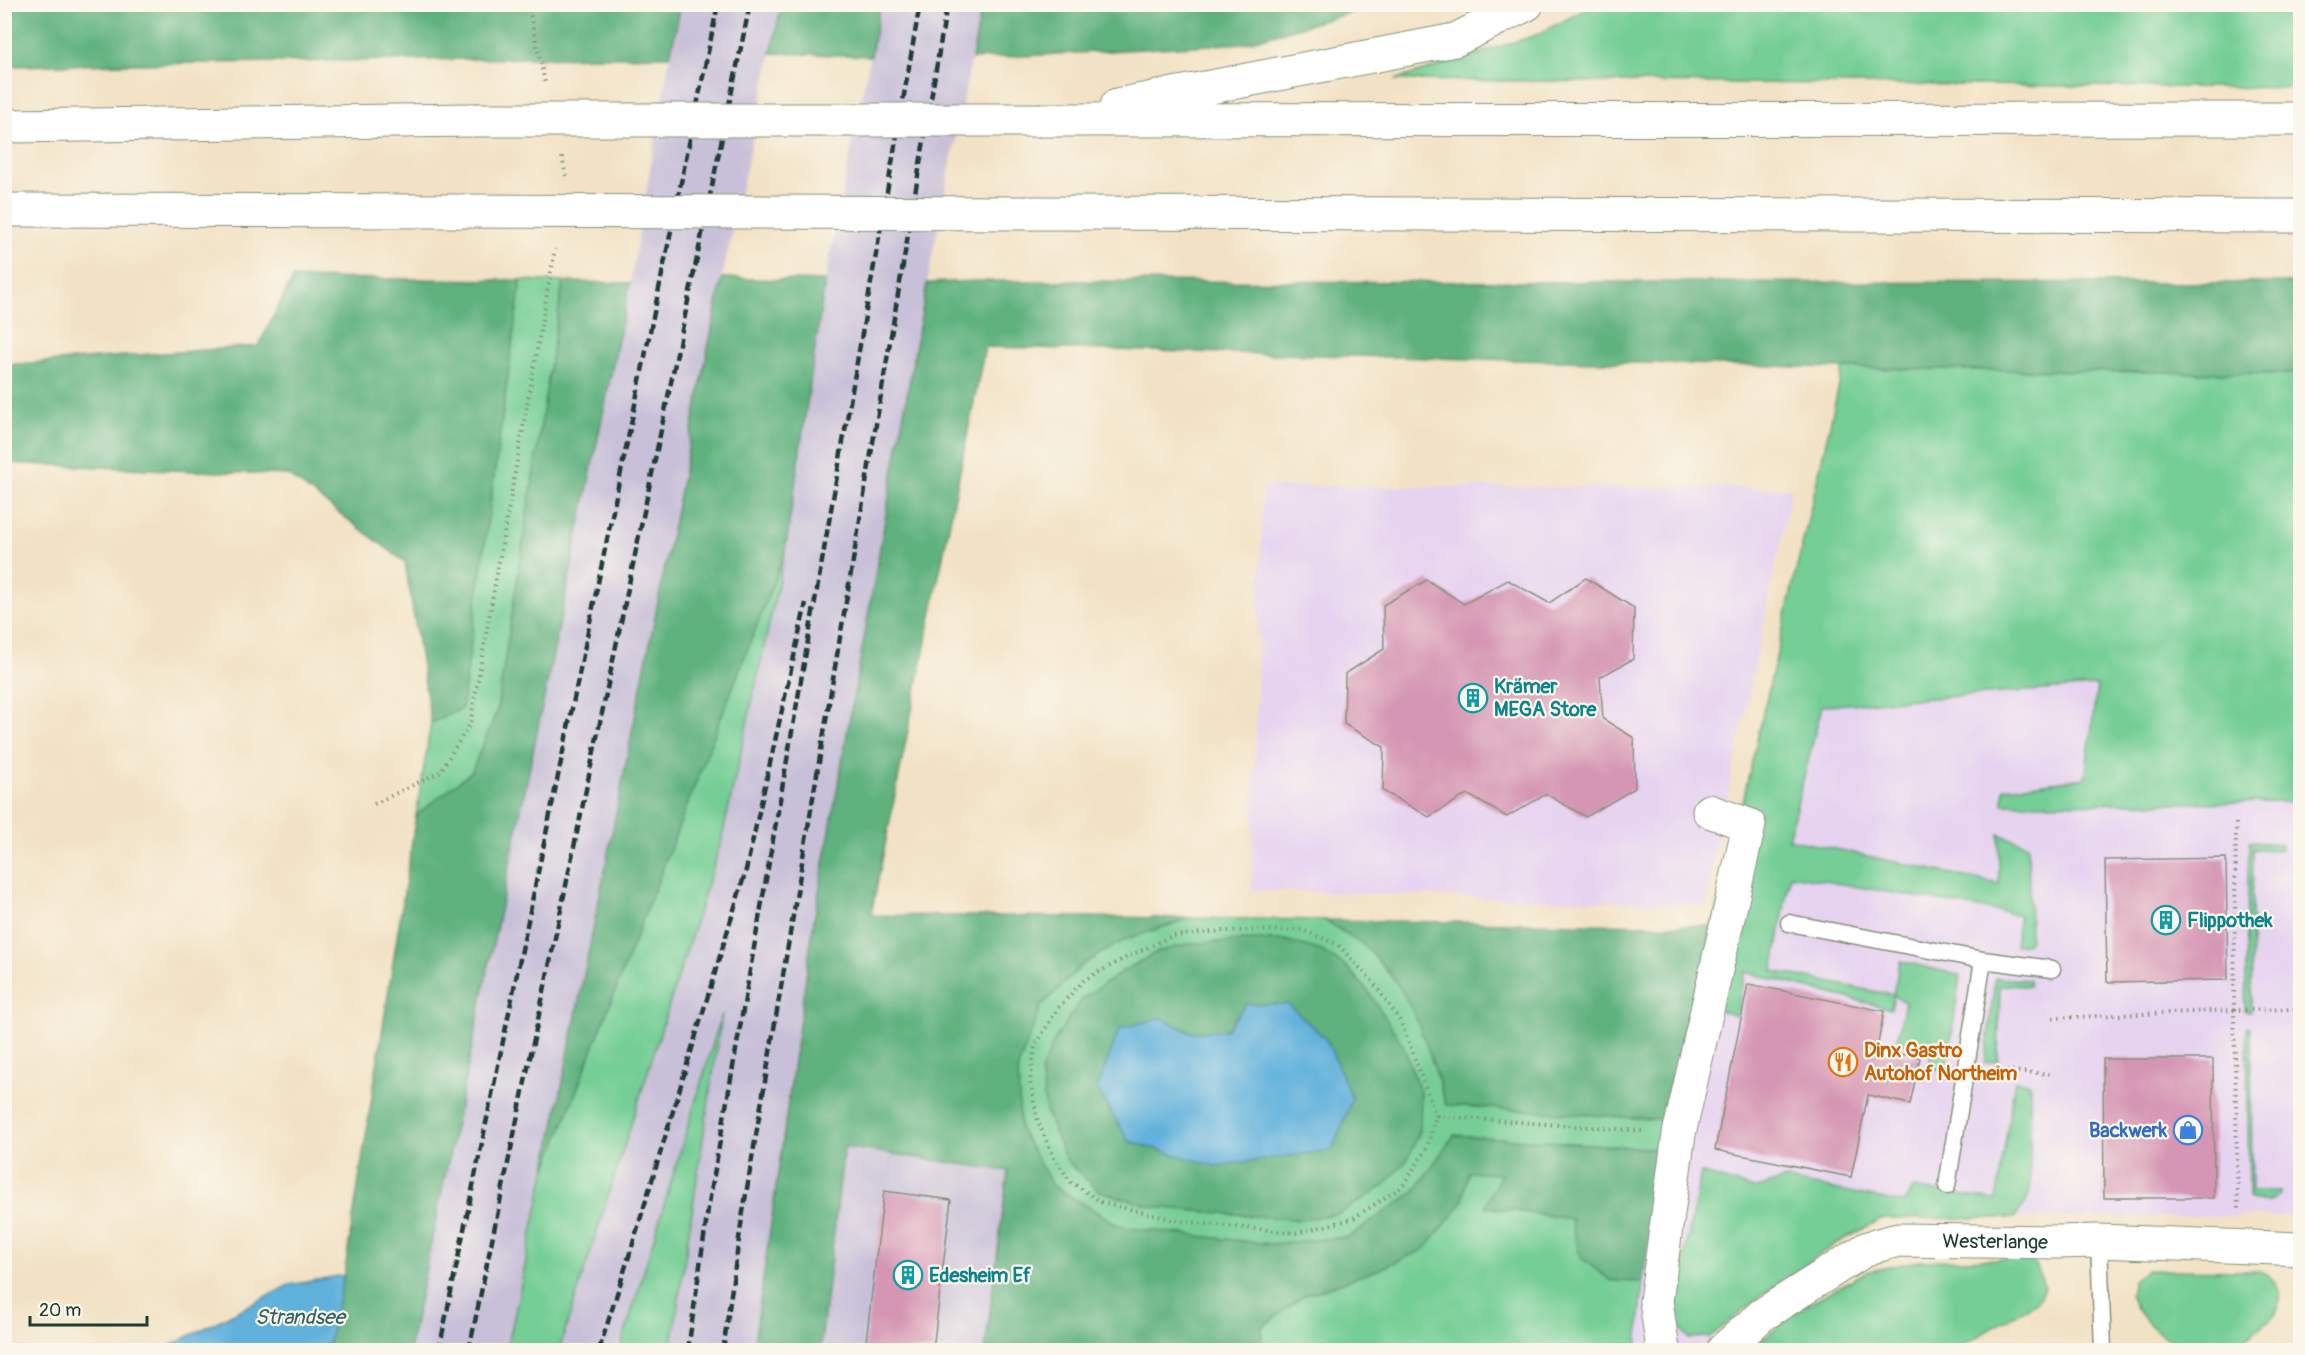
<svg xmlns="http://www.w3.org/2000/svg" width="2305" height="1355" font-family="Pangolin,sans-serif">
<style>
.built{fill:#e6d3f0}
.industrial{fill:#c8c0d8}
.green{fill:#74ce95;stroke:#4a8664;stroke-width:1.5;fill-rule:evenodd}
.forest{fill:#5fb17e;stroke:#3f7759;stroke-width:1.5;fill-rule:evenodd}
.water{fill:#60b1db;stroke:#407788;stroke-width:1.5}
.building{fill:#d596b3}
.lines{fill:none;stroke-linecap:round;stroke-linejoin:round}
.service-casing{stroke:#88907c;stroke-width:19}
.minor-casing{stroke:#88907c;stroke-width:35}
.motorway-casing{stroke:#88907c;stroke-width:35}
.path{stroke:#88907c;stroke-width:4;stroke-dasharray:1.5 4.5;stroke-linecap:butt}
.service{stroke:#fff;stroke-width:16}
.minor{stroke:#fff;stroke-width:33}
.motorway{stroke:#fff;stroke-width:33}
.rail{stroke:#1f3d34;stroke-width:4.5;stroke-dasharray:9 4.5;stroke-linecap:butt}
.motorway-bridge-casing{stroke:#88907c;stroke-width:35;stroke-linecap:butt}
.motorway-bridge{stroke:#fff;stroke-width:33}
.labels{text-anchor:middle;dominant-baseline:central;stroke-width:4.5;stroke-linejoin:round;paint-order:stroke}
.culture-label{font-size:20px;font-weight:bold;fill:#0d838f;stroke:#fbf7ec;text-anchor:start}
.food-label{font-size:20px;font-weight:bold;fill:#c56008;stroke:#fbf7ec;text-anchor:start}
.shop-label{font-size:20px;font-weight:bold;fill:#366cbe;stroke:#fbf7ec;text-anchor:end}
.street-label{font-size:20px;fill:#1f3d34;stroke:#fbf7ec}
.water-label{font-size:21px;font-style:italic;fill:#326066;stroke:#fbf7ec}
</style>
<rect width="100%" height="100%" fill="#fbf7ec"/>
<filter id="ink" filterUnits="userSpaceOnUse"><feTurbulence type="fractalNoise" baseFrequency=".0167" numOctaves="2"/><feDisplacementMap in="SourceGraphic" scale="12" xChannelSelector="R" yChannelSelector="G"/><feConvolveMatrix kernelMatrix="1 2 1 2 8 2 1 2 1" color-interpolation-filters="sRGB"/></filter>
<filter id="wash" filterUnits="userSpaceOnUse"><feTurbulence type="fractalNoise" baseFrequency=".008" numOctaves="4" result="noise"/><feDisplacementMap in="SourceGraphic" scale="24" xChannelSelector="R" yChannelSelector="G"/><feGaussianBlur stdDeviation="1.35" result="paint"/><feColorMatrix in="noise" values="0 0 0 0 0 0 0 0 0 0 0 0 0 0 0 0 0 1.4 0 .05"/><feComposite in="paint" operator="in"/></filter>
<g filter="url(#wash)">
<rect width="100%" height="100%" fill="#f2e2c5"/>
<path class="built" d="M1263,486L1792,488L1705,905L1251,890Z
M2097,686L2300,696V1216L1881,1219L1839,1242L1761,1296L1696,1350H1637L1643,1282L1694,1001L1736,1015L1745,972L1788,839L1822,706Z"/>
<path class="industrial" d="M681,5H782L722,278L545,1172L507,1350H409L630,283L670,56Z
M880,5H982L927,283L814,920L753,1350H671L721,1020L620,1350H559L721,842L785,552L825,281Z
M844,1147L1009,1171L985,1350H820Z"/>
<path class="green" d="M2265,4L2300,22V88L1395,80L1536,35L1594,5Z
M521,280L563,282L497,711L472,771L416,816L431,723L462,708Z
M1843,368L2300,374V802L2003,804L2004,788L2085,778L2097,686L1822,706L1788,839L1999,884V834L2028,845L2030,939L2026,944L2015,945L2020,915L1790,875L1773,971L1893,995L1900,961L1960,975L1947,1071L1929,1068L1931,1046L1897,1042L1905,1002L1894,995L1891,1009L1745,972L1736,1016L1694,1001L1738,822Z
M785,552L721,842L559,1350H507L545,1172Z
M2249,842L2281,844V850L2253,849L2251,1012L2245,1011Z
M1191,918L1325,920L1366,947L1402,989L1424,1034L1446,1105L1666,1120L1661,1149L1454,1135L1414,1192L1348,1237L1269,1244L1121,1227L1052,1185L1020,1129L1018,1067L1041,1006L1083,964L1126,939ZM1188,944L1301,1220L1154,1207L1082,999L1122,972L1157,952Z
M1995,978L2030,980V986L2000,985L1998,1061L1985,1063Z
M722,1014L671,1350H620Z
M2247,1027H2251L2252,1191H2281C2274,1205 2263,1201 2249,1199Z
M2015,1081L2030,1083V1190L2026,1203L2014,1218L1881,1219L1835,1244L1761,1296L1710,1337L1689,1338L1678,1326L1674,1306L1701,1173L1755,1189L1784,1179L1904,1203L1913,1188L1996,1200Z
M1468,1172L1502,1174L1486,1207L1571,1219L1643,1282L1637,1350H1261L1262,1327L1303,1296L1380,1269L1425,1249L1462,1203Z
M2031,1258L2040,1274L2044,1288L2037,1302L1954,1350H1750L1804,1306L1866,1272L1917,1261Z
M2147,1270L2260,1271C2277,1278 2287,1297 2275,1314C2266,1325 2249,1335 2238,1345L2170,1342L2149,1324L2136,1308L2130,1294L2133,1280Z"/>
<path class="forest" d="M782,4L880,5L871,56L771,53Z
M4,5L5,4L681,5L670,56L5,66Z
M982,5V4L1377,5L1245,43L972,59Z
M293,278L521,280L462,708L431,723L405,562L288,475L5,463V365L258,346Z
M722,278L825,281L785,552L545,1172Z
M977,281L2300,283V374L1843,368L985,347L871,915L1191,918L1126,939L1083,964L1041,1006L1018,1067L1020,1129L1052,1185L1121,1227L1269,1244L1349,1237L1414,1192L1454,1135L1661,1149L1643,1282L1611,1281L1580,1257L1571,1219L1485,1206L1501,1174L1468,1172L1462,1203L1425,1249L1380,1269L1303,1296L1262,1327L1261,1350H985L1008,1171L844,1147L820,1350H753L814,920L927,283Z
M563,282L630,283L409,1350H327L344,1275L416,816L472,771L497,711Z
M1325,920L1712,926L1666,1120L1446,1105C1428,1048 1413,990 1367,948C1355,937 1338,929 1325,920Z
M1245,940H1285L1322,951L1346,966L1368,991L1403,1045L1421,1094L1420,1131L1408,1159L1384,1186L1340,1213L1301,1220L1154,1207L1099,1191L1066,1160L1046,1112L1041,1071L1055,1039L1082,999L1122,972L1157,952L1188,944ZM1247,1004L1215,1166L1162,1018L1191,1033L1226,1030Z"/>
<path class="water" d="M1246,1004H1288L1327,1040L1352,1099L1332,1150L1215,1166L1129,1141L1097,1089L1120,1028L1162,1018L1191,1033L1226,1030Z
M344,1275L327,1350H162L289,1285Z"/>
<g id="blocks">
<path class="building" d="M1586,578L1634,608L1633,659L1600,677L1603,719L1634,738L1635,788L1586,817L1546,794L1507,817L1467,794L1429,817L1383,791L1384,747L1344,724L1345,674L1384,649L1383,605L1427,580L1464,604L1508,580L1549,603Z
M2226,858L2228,980L2107,982L2105,860Z
M1748,984L1884,1011L1877,1049L1920,1058L1910,1104L1868,1095L1851,1177L1715,1150Z
M2103,1059H2213L2214,1198H2104Z
M884,1191L951,1200L933,1350H865Z"/>
</g>
</g>
<g filter="url(#ink)">
<use href="#blocks" fill-opacity="0" stroke="#88907c" stroke-width="1.5"/>
<g class="lines">
<g class="service-casing">
<path id="service" d="M1789,923L1983,960L2052,969
M1947,1186L1983,960
M2099,1241L2103,1350"/>
</g>
<g class="minor-casing">
<g id="minor">
<path d="M1663,1350L1656,1301L1679,1134L1749,825L1709,811"/>
<path id="s1" d="M1723,1350L1762,1315L1868,1248L1898,1240L2056,1242L2099,1241L2300,1249"/>
</g>
</g>
<g class="motorway-casing">
<path id="motorway" d="M1117,105L1455,40L1527,4
M1041,120L2300,119
M4,126L474,120
M4,210L462,211
M1027,213L2300,216"/>
</g>
<path class="path" d="M528,4L545,83
M562,157L566,176
M374,804L440,772L470,724L555,249
M2236,823L2234,1010L2238,1209
M2053,1018L2234,1010L2300,1009
M1994,1070L2054,1074
M1436,1116L1401,1022L1373,982L1337,944L1302,930L1221,931L1172,936L1123,959L1084,980L1058,1008L1035,1046L1030,1081L1038,1122L1054,1158L1071,1182L1101,1202L1178,1221L1297,1233L1352,1219L1402,1187L1427,1148L1436,1116L1643,1131"/>
<use href="#service" class="service"/>
<use href="#minor" class="minor"/>
<use href="#motorway" class="motorway"/>
<path class="rail" d="M439,1350L718,4
M469,1350L750,4
M599,1350L630,1253L746,870L806,603
M688,1350L708,1209L920,4
M723,1350L742,1218L947,4"/>
<g class="motorway-bridge-casing">
<path id="motorway-bridge" d="M474,120H1041
M462,211L1027,213"/>
</g>
<use href="#motorway-bridge" class="motorway-bridge"/>
</g>
</g>
<defs>
<g id="building-ring" transform="scale(1.5)"><circle r="9.5" fill="#fbf7ec" stroke="#0f9aa8" stroke-width="1.5"/><path d="M-4-6H4V6H1V3H-1V6H-4ZM-2.5-4.3h1.7v1.8h-1.7ZM.8-4.3h1.7v1.8H.8ZM-2.5-1h1.7V.8h-1.7ZM.8-1h1.7V.8H.8Z" fill="#0f9aa8"/></g>
<g id="restaurant-ring" transform="scale(1.5)"><circle r="9.5" fill="#fbf7ec" stroke="#e8710a" stroke-width="1.5"/><path d="M-5-6h1v4h1v-4h1v4h1v-4h1v5L-1.5 .5V6h-2V.5L-5-1ZM5-6V6H3V1.5H1.5Q1.5-4 5-6Z" fill="#e8710a"/></g>
<g id="shop-ring" transform="scale(1.5)"><circle r="9.5" fill="#fbf7ec" stroke="#3f7fe0" stroke-width="1.5"/><path d="M-5-2.5h2.3a2.7 3.5 0 0 1 5.4 0H5L5.5 6h-11ZM-1.5-2.5h3a1.5 2.3 0 0 0-3 0Z" fill="#3f7fe0"/></g>
</defs>
<g fill-rule="evenodd">
<use href="#building-ring" x="1473" y="698"/>
<use href="#building-ring" x="2166" y="920"/>
<use href="#restaurant-ring" x="1843" y="1062"/>
<use href="#shop-ring" x="2188" y="1130"/>
<use href="#building-ring" x="908" y="1275"/>
</g>
<g class="labels">
<g class="culture-label">
<text x="1494" y="686">Krämer<tspan x="1494" dy="23">MEGA Store</tspan></text>
<text x="2187" y="920">Flippothek</text>
<text x="929" y="1275">Edesheim Ef</text>
</g>
<g class="food-label">
<text x="1864" y="1050">Dinx Gastro<tspan x="1864" dy="23">Autohof Northeim</tspan></text>
</g>
<g class="shop-label">
<text x="2167" y="1130">Backwerk</text>
</g>
<g class="street-label">
<text stroke="none"><textPath href="#s1" startOffset="306">Westerlange</textPath></text>
</g>
<g class="water-label">
<text x="300" y="1317">Strandsee</text>
</g>
</g>
<rect width="2305" height="1355" fill="none" stroke="#fbf7ec" stroke-width="24"/>
<path d="M30 1316v9h117v-9" fill="none" stroke="#1f3d34" stroke-width="3"/>
<text x="39" y="1316" font-size="18" fill="#1f3d34" stroke="#fbf7ec" stroke-width="4.5" paint-order="stroke">20 m</text>
</svg>
